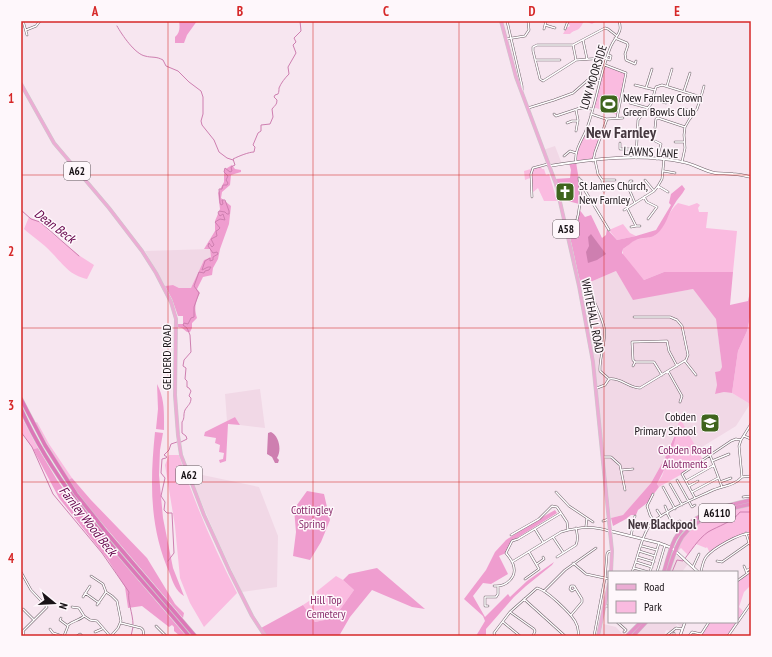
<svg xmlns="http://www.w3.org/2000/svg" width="772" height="657" font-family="'PT Sans Narrow',sans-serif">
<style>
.built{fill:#f1d8e6}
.green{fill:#fabbe0}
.forest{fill:#ef9dcf}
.water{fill:#ce7fb0}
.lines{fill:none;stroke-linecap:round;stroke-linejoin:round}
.stream{stroke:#ce7fb0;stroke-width:1}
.minor-casing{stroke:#6d5f67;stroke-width:2.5}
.tertiary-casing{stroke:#6d5f67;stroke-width:3}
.primary-casing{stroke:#cccbcc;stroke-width:4}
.trunk-casing{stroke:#cccbcc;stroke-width:4.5}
.motorway-casing{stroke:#cccbcc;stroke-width:4.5}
.minor{stroke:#fff;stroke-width:1.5}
.tertiary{stroke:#fff;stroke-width:2}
.primary{stroke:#ebadd4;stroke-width:3}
.trunk{stroke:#e492c6;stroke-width:3.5}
.motorway{stroke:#dd77b8;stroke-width:3.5}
.grid{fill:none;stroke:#d62828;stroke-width:1;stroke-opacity:0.55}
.labels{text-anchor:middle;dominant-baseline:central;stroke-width:3;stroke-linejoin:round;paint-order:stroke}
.shield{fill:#fef7fb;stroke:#5e575b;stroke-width:1}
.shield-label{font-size:11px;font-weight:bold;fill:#191317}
.street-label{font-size:12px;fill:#191317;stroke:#fef7fb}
.poi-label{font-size:12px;fill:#191317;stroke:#fef7fb;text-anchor:start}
.park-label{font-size:12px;fill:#8a2d6c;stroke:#fef7fb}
.water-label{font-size:13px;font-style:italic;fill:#630049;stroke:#fef7fb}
.neighbourhood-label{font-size:13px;font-weight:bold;fill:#45383f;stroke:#fef7fb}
.district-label{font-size:16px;font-weight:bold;fill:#45383f;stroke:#fef7fb}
.neatline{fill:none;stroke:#d62828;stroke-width:1.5}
.grid-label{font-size:13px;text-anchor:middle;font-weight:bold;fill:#d62828}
</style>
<rect width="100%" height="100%" fill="#f7e6f0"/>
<path class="built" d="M555,146L562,164L549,166L543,150Z
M210,249L211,257L204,260L191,288H179L173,285L165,286L145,251Z
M616,271L633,299L693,289L716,318L722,367L720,371L715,372L717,385L715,394L724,392L732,393L750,404L736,426L697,450L680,419L665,458L651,483L623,515L611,518L597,388L590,336L581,286Z
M260,389L265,428L240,425L235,417L227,421L225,394Z
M193,473L259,487L278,536L277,587L242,592L217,539L200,499L191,476Z
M676,556H680L688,564L682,572H669L674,558Z
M647,622H683L681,627L677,624L671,631L666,630L664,636H636Z
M603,624L616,627L624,636H600Z"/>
<path class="green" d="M569,21H591L592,22L597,21L592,24L584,21C582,24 581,28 577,30C574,31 573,31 570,34H563L567,27H569L570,25L568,24Z
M605,65L626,73L617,115L593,107Z
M587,128L602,133L593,161L576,162V153Z
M541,166L542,169H544L546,175L549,174L557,201H544L538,188L532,193L530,178L525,180L524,171Z
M678,203L689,206L697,203L700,205L698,208L699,212H708L706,228L737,231L733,272H664L644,280L623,256V249C629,245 632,240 639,239C645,237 652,238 657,234C664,226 670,209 678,203Z
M29,217L42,223L49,231L80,256L94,265L87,279C69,275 63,264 51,252C43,243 33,237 24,229Z
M623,224L630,233L636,236L617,240L609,230Z
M751,313V402L750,404L732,393L738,351L747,331Z
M21,416L38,448L33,449L21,431V426L22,425Z
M680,418L703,460L682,474L659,487L657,484L662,476L676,437H674Z
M37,422L49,444L72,478L68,480L35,423Z
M169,455H179C194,502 214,548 237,593L204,627L190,603L180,578L175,526L165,465Z
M751,504V533L736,537L710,553L707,547L706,548L696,544L688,555L681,548L677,552L675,551C692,517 718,513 751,504Z
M751,571V585L744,592L739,607L743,611L737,621V581Z
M336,576L343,580L354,590L334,618L315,622L303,605L318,595L316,592Z
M709,622H736L728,636H702L701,634Z"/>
<path class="forest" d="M179,21H197L187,35L184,43H175V37C180,33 180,27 179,21Z
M576,162L580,187L579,204L568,201L564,184L556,186L554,179L570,178L571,170L569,163Z
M232,165L235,169L241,170V172L231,175L230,185L222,192L221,198L231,206L229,224L220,249L218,259L213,268L212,275L203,277L197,289L200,293C195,302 194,309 197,318L192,323V328L190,332H187L182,328L178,327V324H183V316H178L172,299L165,286L173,285L179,288H191L204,260L211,257L210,249H204L215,231V221L220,209L218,193L224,182V170Z
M682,185L685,189C682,195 677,199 674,205C668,214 666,226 657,234C651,239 642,237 636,240C631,242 628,246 623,249L622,253L644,280L664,272H733L730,305L748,301L751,287V313L747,331L738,351L732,393L724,392L715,394L717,385L715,372L720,371L722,367L716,319L693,289L633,300L616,271L581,286L570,237C577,231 577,218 579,209L585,217L591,215L602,238L606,235L607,229L617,240L636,236L656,230L671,205L669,203L671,194Z
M157,384C165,399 164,414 164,430L156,429L158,409Z
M235,417L240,425L228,424L226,461L220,463L219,460L223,459L224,453L219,452L220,445L215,443L216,438L204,436L205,432Z
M155,432L163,433L160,450L159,475L163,518L173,568L184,596C176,591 173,583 170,574C149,527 150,482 155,432Z
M674,437H676L669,460L657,484L659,487L647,503L638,510L636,515H631L626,519L613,526L611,518L623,515L651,483L665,458Z
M38,448L57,480L79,511L186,636H180L174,631V627L172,625L169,627L142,606L128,608L125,587L108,560L59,498L33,449Z
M72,478L91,500L147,558L175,604L184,613L183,618L89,508L68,480Z
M307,491L324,494L330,520L321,542L310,560L293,556L296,532L294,509Z
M555,510L557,513L512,541L506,553L499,556L508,574L491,584L483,583L473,596L485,617L508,594L510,597L527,581L554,562L552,565L526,586L514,597L486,629V636H476L485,621L483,616L464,599L486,570L495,552L506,540L530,524Z
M377,568L425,609L412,607L372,590L350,617L339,636H267L261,628L303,605L315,622L334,618L354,590L343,580L349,574Z"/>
<path class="water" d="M591,234L606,254L597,260L588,263L586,252L589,246L588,237Z
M271,432C279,436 282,450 277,458L279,460L278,463H275L272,457L267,454L268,433Z"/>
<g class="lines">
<path class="stream" d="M117,26C122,35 135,54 145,56C152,58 156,56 163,60L166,66L178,71L189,82L201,91L203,97V114L201,121L202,125L214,140L219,152L227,158L233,160
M21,210L31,219L40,222L79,256
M21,432L32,447L53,494L102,553L129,592C127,600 133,614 133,624
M181,442L187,439L186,436L182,433V422C185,418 183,415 185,410C188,405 191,404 191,398L189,396L191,391L189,388L187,387V381L185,379L186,368L183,366L184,360L191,352L190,335L187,328L183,325L184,323L188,324L191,318L194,317V307L199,293L194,286L199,272L204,273L205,271L209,270L211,267H208L202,270L205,261L210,258V261L213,260V257L218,254L217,252L213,253L208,246L209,243L212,247L214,245L211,239L217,236L216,231L218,230L220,228L215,222L220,219L225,220L223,214L220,216L218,213L219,211L225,212L227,214H229V211L225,200H222L223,204L221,205L220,203L219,189H222L223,185H227L228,183L226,180L228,176L224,172L225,168L230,172L232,171L231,167L235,165L233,159C239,156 249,152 254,152L255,147L253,145L258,133L261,131V125L270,124L273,117L272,109C275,105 277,105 277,100L274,97L275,95L278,94C279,92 279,90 279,88C281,83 285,78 289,74L288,67L296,53L293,45L296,42L294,38L301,31L300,21
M168,561L174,553L172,513H167L164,510L165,502L161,496L165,478L161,473L162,459L166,458L167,457L164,455L169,450L171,444L177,442
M672,572L677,560L683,561C691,551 698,539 708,532C718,526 733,522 740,512H751
M131,636L133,627"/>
<g class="minor-casing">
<path id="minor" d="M23,21L27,35
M507,21L522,86V90
M546,21L545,25L555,28
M544,29L545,25
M565,29L568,21
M26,30L36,26L40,21
M615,38L627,43L628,45L625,54L626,60L635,64L636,61
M507,39L525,36L529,30L528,21
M583,40L587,59
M573,45L576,60
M608,55L611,56L610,60L605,58L576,60L543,81L540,79L533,51V47L537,45H573L605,28L608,29L617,36
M535,60H560
M605,65L626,73L617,118
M635,85L655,90
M667,86L672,69
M646,88L652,69
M684,91L690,73
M701,97L704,86
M653,99L666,103
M630,103L648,108
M528,108L554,100L573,93L589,79H594L600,81
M685,109L694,113
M554,114L556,116L580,108L592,109
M591,114L606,119
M567,123L572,121H578
M655,128L656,119L658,118L685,127
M576,131L578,120L576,110
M655,141L661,144L657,159
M675,142H684
M620,143V149H636
M564,156L570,151L576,153
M636,158L638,120L651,104L656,87L662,85L701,97L697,109L689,120L685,127L684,135L685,148L682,162
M595,160L598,174L602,180H615
M593,161L595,152L607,119L623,118
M576,162C574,150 583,139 587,128C597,101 600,72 611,46C616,35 623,33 619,21
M664,171L675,173
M579,180H581L584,189L609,230
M602,180L603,190L604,191
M645,180L654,191
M632,181H630L629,189L635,203
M658,186L668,192
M532,197L531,174L533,168L548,164
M644,197L647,202L657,207L648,219
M627,208L636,226H640
M624,210L654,191L658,186L662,179L664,159
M631,227L636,226
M569,237L572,235C579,218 582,197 579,178
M590,289C593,302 601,314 604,327C607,340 599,357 600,371L608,378
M685,361L696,375
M633,366L635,362
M668,371L682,396L680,402
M662,375L654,362H635L633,360L632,342L667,341L669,351L677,366
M597,388L605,385L609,379C620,377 629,388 640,388L686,360L688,355L682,326L677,320L670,317H634
M744,436L751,439
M710,455L722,487
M603,457H611L620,465L625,490
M712,461L729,454
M622,470L633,469
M742,477L739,446L741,440L751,424
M742,477L751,476
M677,480L692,507L695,505
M686,481L714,465
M720,482L731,478
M670,484L682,505
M689,486L698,481
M663,487L675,509
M556,492L569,506L593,522
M692,492L718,478
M743,497L751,496
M695,498L682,474L731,441L736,439L741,440
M665,506L668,513
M657,510L661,516
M667,513L677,532
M653,520L650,515L647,506L653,494
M603,521L609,519
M673,524L680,521
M586,526L587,518
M535,529L543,542
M746,533L749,543L751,545
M511,535L539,519L552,506L557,507L567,522L568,530
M631,536L635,516
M553,537L563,552
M642,546L657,550
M639,551L655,556
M557,557L576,545C579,539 577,534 576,528
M637,557L654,562
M717,561L722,562L749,543
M512,562L561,532C577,527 593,525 609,531
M636,562L652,567
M573,563L586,574L609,579
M537,564L544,559L543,557
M744,566L747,573
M693,567L699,554
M634,568L648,572
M746,571L751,568
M21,572L31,590L47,607L23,631L24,636
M632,572C638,558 640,541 648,528C656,514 696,498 711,491C722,486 734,486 742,477
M650,572L659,543
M657,572L665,545
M701,572C702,567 703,561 706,557C713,548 740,533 751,533
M91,576L103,584L106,592L112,596L117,601L121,621L118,628L111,636
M525,579L539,569L529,552
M737,581L751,571
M494,586C506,587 518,577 513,564C512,560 508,556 506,553L512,541L518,539L561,513
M544,591L565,570L596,548
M85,593L99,603
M83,597L90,586
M524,599L565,636
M97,605L106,592
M488,606H485V597H496L498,594V587
M605,606H609
M72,607L79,608L84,616L90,620L97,621L110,636
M23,609L34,620
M510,612L534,629L535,631L533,636
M571,615L582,602V599L574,586H571L570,589L572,591L575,589
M61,618L60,620L68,626L64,636
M503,622L520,636
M617,622L626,630L624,632
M121,623L141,628L143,630L144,636
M68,625C73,621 80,620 84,616
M156,626L166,636
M50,629L53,633L62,636
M95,632L102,629
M674,633V636
M77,636L80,634L82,636
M495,636L494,633L510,612L537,588C547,590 570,613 575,621C578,626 579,631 578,636
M594,636L605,578L607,554L608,552L612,551
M666,636L676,628L682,629
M689,636L692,632L701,634
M700,636L709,622
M728,636L751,603"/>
</g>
<g class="tertiary-casing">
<path id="tertiary" d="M549,166C592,159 640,153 683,162C694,164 704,171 715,173C721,174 727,173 733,174C739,174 745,176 751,177
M610,531L659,543L672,548L698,572
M680,636L685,622"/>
</g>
<g class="primary-casing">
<path id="primary" d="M501,21L516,77L556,184L579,286L593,362L612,551L611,572
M21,84L54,143L109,208L142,251L156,273L171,302L176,319L175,395L178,435L181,455L204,515L230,572L252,616L265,636
M598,636L609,584"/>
</g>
<g class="trunk-casing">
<path id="trunk" d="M664,572C667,561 670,549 675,539C690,514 724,506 751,500
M668,572C672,560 675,548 682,537C697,516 727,509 751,504
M627,636L641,622
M633,636L646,622"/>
</g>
<g class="motorway-casing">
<path id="motorway" d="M21,399L45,445L76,494L107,533L195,636
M21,409C60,497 129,563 189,636"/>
</g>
<use href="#minor" class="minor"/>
<use href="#tertiary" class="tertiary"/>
<use href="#primary" class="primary"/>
<use href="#trunk" class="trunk"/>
<use href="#motorway" class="motorway"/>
</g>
<path class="grid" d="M168,21V636M313,21V636M459,21V636M604,21V636M21,175H751M21,328H751M21,482H751"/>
<defs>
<g id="stadium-square" transform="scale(1)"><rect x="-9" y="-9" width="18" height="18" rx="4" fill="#3f641d" stroke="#fef7fb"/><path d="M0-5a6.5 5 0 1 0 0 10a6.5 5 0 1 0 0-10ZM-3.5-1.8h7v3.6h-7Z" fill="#fff"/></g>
<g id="church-square" transform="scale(1)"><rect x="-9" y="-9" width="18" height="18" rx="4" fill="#3f641d" stroke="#fef7fb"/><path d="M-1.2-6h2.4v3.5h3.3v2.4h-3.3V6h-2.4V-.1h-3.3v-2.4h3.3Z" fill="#fff"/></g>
<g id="school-square" transform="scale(1)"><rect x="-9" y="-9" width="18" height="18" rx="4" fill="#3f641d" stroke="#fef7fb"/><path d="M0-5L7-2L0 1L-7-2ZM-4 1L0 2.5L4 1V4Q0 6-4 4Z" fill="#fff"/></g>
</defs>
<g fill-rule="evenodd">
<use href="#stadium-square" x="609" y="104"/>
<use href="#church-square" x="565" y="192"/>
<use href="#school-square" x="710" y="423"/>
</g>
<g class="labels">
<g class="shield">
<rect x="64" y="162" width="26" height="18" rx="3"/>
<rect x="553" y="220" width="26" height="18" rx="3"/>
<rect x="176" y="466" width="26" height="18" rx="3"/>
<rect x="699" y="504" width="36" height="18" rx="3"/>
</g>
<g class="shield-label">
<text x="77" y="171">A62</text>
<text x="566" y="229">A58</text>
<text x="189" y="475">A62</text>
<text x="717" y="513">A6110</text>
</g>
<g class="street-label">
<text transform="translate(593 77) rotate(-73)">LOW MOORSIDE</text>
<text transform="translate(651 152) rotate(3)">LAWNS LANE</text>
<text transform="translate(593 316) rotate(79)">WHITEHALL ROAD</text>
<text transform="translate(166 357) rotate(-90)">GELDERD ROAD</text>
</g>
<g class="poi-label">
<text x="623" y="97">New Farnley Crown<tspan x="623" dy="14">Green Bowls Club</tspan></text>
<text x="579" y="185">St James Church,<tspan x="579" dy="14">New Farnley</tspan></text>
<text x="696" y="416" text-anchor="end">Cobden<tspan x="696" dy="14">Primary School</tspan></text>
</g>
<g class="park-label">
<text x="685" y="449">Cobden Road<tspan x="685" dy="14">Allotments</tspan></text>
<text x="312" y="509">Cottingley<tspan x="312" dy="14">Spring</tspan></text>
<text x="326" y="599">Hill Top<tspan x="326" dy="14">Cemetery</tspan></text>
</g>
<g class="water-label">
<text transform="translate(55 226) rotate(37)">Dean Beck</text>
<text transform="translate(88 521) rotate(52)">Farnley Wood Beck</text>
</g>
<g class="neighbourhood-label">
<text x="662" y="524">New Blackpool</text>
</g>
<g class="district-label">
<text x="621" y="132">New Farnley</text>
</g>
</g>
<rect width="772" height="657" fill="none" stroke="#fef7fb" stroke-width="44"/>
<rect x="608" y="571" width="130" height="52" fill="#fef7fb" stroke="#a29ca0"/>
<rect x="616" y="584" width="20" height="6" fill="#ebadd4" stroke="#a29ca0"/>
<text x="644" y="591" font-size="12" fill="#191317">Road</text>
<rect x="616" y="601" width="20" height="12" fill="#fabbe0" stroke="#a29ca0"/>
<text x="644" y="611" font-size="12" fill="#191317">Park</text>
<g transform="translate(54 603) rotate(108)" stroke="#fef7fb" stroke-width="3" paint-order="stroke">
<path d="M0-3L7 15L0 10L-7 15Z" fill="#191317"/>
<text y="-6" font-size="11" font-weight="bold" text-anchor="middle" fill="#191317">N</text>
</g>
<rect x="22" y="22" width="728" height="613" class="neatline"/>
<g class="grid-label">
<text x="95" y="16">A</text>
<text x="240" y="16">B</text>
<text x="386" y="16">C</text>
<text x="532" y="16">D</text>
<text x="677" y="16">E</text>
<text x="11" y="103">1</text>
<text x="11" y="256">2</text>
<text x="11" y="410">3</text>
<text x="11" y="563">4</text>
</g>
</svg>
